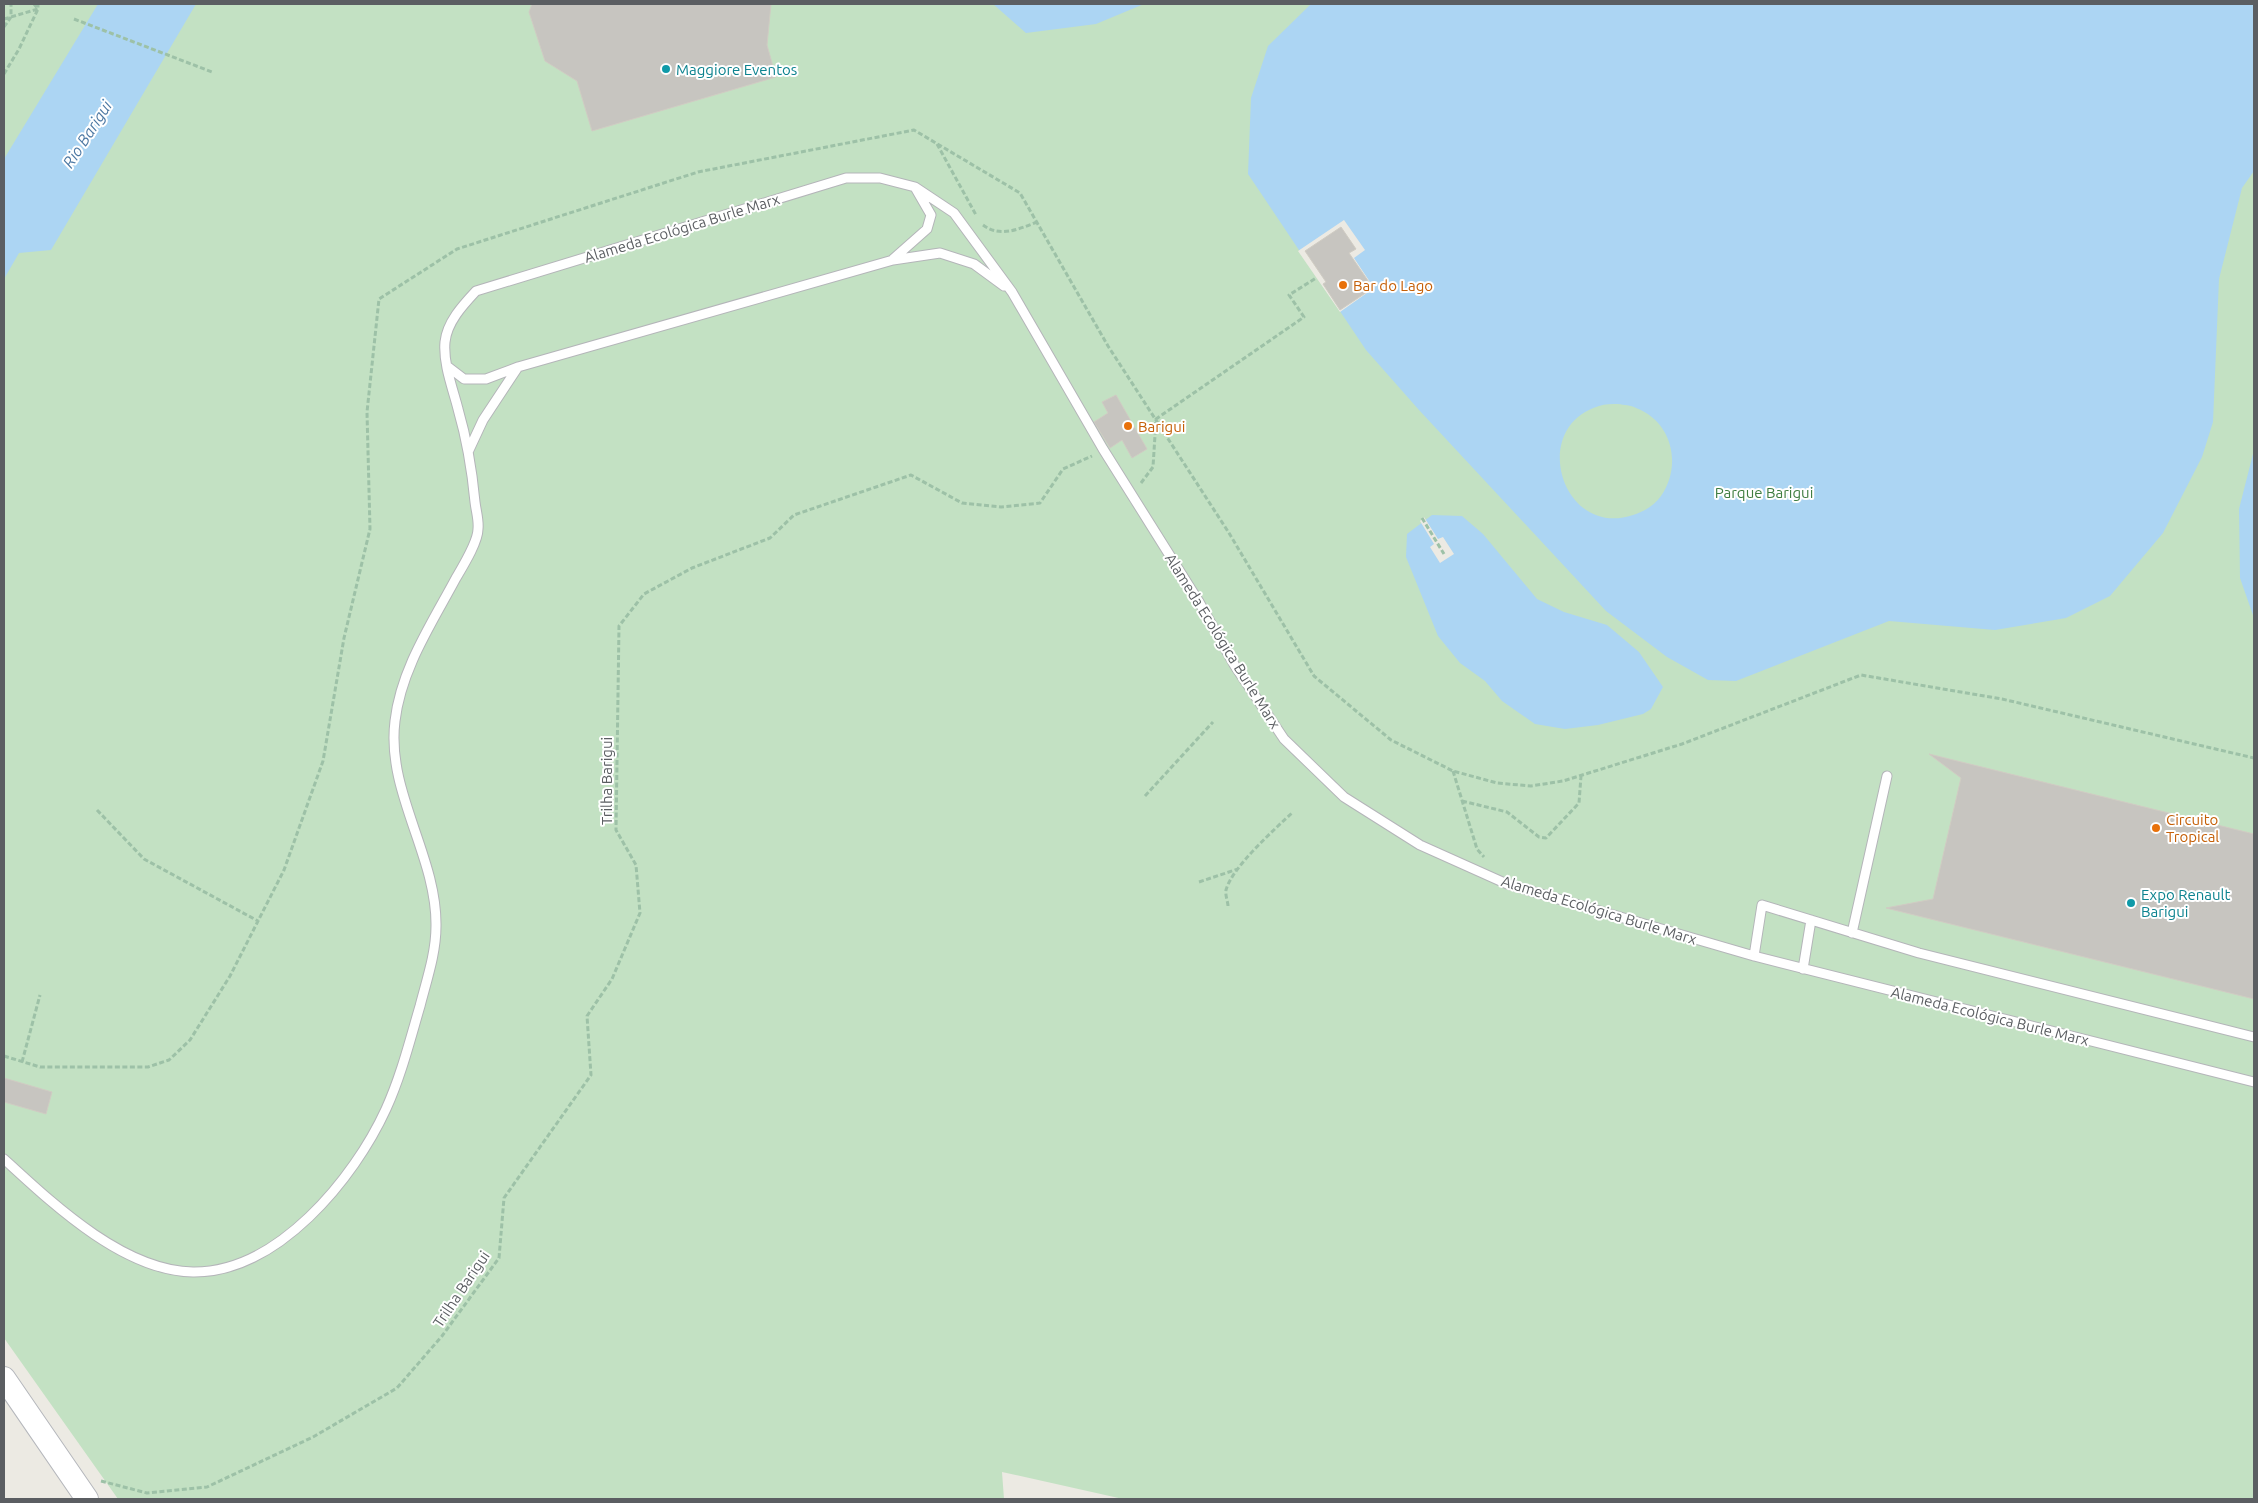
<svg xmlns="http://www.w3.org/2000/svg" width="2258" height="1503" font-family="Ubuntu,sans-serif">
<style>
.green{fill:#c3e1c3}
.water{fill:#acd5f3;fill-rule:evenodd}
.pier{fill:#eceae3}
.building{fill:#c7c5c0;stroke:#d0ccc3}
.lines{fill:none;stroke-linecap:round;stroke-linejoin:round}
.lane-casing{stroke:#b4b5b9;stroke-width:11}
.secondary-casing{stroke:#b5b7bc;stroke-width:24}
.path{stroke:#9dc1a7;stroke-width:3;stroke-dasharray:5 2.5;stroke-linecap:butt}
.lane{stroke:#fff;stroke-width:9}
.secondary{stroke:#fff;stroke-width:22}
.culture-dot{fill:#0f9aa8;stroke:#fff;stroke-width:2}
.food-dot{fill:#e8710a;stroke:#fff;stroke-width:2}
.labels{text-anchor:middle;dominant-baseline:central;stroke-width:4;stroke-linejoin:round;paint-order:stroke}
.culture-label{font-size:15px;fill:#0d838f;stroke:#fff;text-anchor:start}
.street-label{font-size:15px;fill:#5b5e62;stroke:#fff}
.food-label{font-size:15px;fill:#c56008;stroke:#fff;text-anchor:start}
.park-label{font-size:15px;fill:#3f7d41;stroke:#fff}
.water-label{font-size:16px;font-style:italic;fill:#4c78a3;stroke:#fff}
</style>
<rect width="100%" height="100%" fill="#eceae3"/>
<path class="green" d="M4,4H2254V1499H1123L1002,1472L1004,1499H118L4,1338Z"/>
<path class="water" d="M98,4H196L51,250L19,253L4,279V159Z
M993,4H1144L1096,24L1026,33Z
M1311,4H2254V171L2242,188L2219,279L2213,422L2202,457L2163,533L2110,596L2066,618L1995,630L1889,621L1736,681L1708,680L1667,657L1606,611L1419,410L1366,350L1248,174L1251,98L1268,46ZM1618,404C1624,405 1631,405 1636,408C1673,422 1682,466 1661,496C1654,506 1643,512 1633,515C1562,539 1528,427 1599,406C1605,404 1612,404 1618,404Z
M2254,450V618L2240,578L2239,509Z
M1432,515L1462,516L1483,534L1537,599L1564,612L1607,625L1639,652L1663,687L1651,709L1643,714L1598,725L1565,729L1535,724L1502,701L1485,681L1460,663L1438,636L1406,557L1407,534Z"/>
<path class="pier" d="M1344,220L1365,250L1354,258L1374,288L1340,312L1298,251Z
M1424,517L1438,539L1443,537L1454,554L1440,563L1430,547L1434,544L1420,521Z"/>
<path class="building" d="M532,4H771L767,45L776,77L592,131L577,81L545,61L529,12Z
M1341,227L1356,249L1349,253L1373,288L1340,310L1323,284L1326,282L1305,251Z
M1116,395L1147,449L1132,458L1122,440L1110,448L1094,422L1108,413L1102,402Z
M1929,754L2254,834V999L1886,908L1933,899L1961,778Z
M4,1078L52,1092L46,1114L4,1102Z"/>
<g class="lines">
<g class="lane-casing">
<path id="lane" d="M893,259L927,229L931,215L916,189
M447,366L464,379H486L518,367L893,260L940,253L974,264L1004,286
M469,450L483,420L518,367
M1852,933L1887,776
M1754,956L1762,905L1919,953L2254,1037
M1803,969L1811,920
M4,1159C52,1203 123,1271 193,1272C277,1273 354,1179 386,1109C401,1076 410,1040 420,1006C427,979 436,953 436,926C437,856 386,792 395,721C401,669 432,623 456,578C463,566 478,542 478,529C479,520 476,511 475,502C472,470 467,440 458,409C453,389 443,364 445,342C447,322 463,305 476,291L846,178H880L915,187L954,213L1012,292L1103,449L1199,602L1235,666L1284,739L1344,797L1420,845L1507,884L1754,956L2254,1082"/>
</g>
<g class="secondary-casing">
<path id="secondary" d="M4,1378L87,1499"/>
</g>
<path class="path" d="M4,19L38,9L34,4
M74,19L212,72
M4,27L11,17V4
M4,74L19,49L38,9V4
M937,144L976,215
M983,225C1000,238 1019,229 1037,222
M1141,483L1153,467L1156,419L1304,317L1289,295L1316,278
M1422,518L1444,554
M1453,771L1477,849L1484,857
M1145,796L1213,722
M1462,801L1507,812L1539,837L1546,838L1579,803L1581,776
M97,810L144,859L258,921
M1199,882L1238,869
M1228,906C1228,902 1225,895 1226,890C1232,867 1275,829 1293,812
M4,1056L40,1067H148L169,1060L190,1040L230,976L284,870L323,761L344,638L370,529L367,412L379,299L457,249L698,172L914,130L1020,193L1108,346L1229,533L1314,676L1391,740L1453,771L1497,783L1531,786L1563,781L1682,744L1861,675L2002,699L2254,758
M22,1062L40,995
M101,1481L147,1493L207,1487L313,1437L397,1388L442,1336L499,1258L504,1198L591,1075L587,1016L612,979L640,913L636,865L616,830L619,626L644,594L692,568L770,538L794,515L911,475L962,503L1001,507L1040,503L1063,469L1092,456"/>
<use href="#lane" class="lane"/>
<use href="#secondary" class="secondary"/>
</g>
<g class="culture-dot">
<circle cx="666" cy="69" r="5"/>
<circle cx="2131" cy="903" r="5"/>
</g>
<g class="food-dot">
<circle cx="1343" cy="285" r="5"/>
<circle cx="1128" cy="426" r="5"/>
<circle cx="2156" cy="828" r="5"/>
</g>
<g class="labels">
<g class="culture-label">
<text x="676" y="69">Maggiore Eventos</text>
<text x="2141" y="894">Expo Renault<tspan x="2141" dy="17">Barigui</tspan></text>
</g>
<g class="street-label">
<text transform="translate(682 228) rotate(-17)">Alameda Ecológica Burle Marx</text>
<text transform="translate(1223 641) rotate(58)">Alameda Ecológica Burle Marx</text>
<text transform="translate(606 781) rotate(-90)">Trilha Barigui</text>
<text transform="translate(1599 910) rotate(17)">Alameda Ecológica Burle Marx</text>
<text transform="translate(1990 1016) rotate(14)">Alameda Ecológica Burle Marx</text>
<text transform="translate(461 1289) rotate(-56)">Trilha Barigui</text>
</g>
<g class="food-label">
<text x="1353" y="285">Bar do Lago</text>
<text x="1138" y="426">Barigui</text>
<text x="2166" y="819">Circuito<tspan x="2166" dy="17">Tropical</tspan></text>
</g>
<g class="park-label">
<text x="1764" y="492">Parque Barigui</text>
</g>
<g class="water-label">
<text transform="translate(87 134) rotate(-57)">Rio Barigui</text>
</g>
</g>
<rect width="2258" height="1503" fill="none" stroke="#5b5e62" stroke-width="10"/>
</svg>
